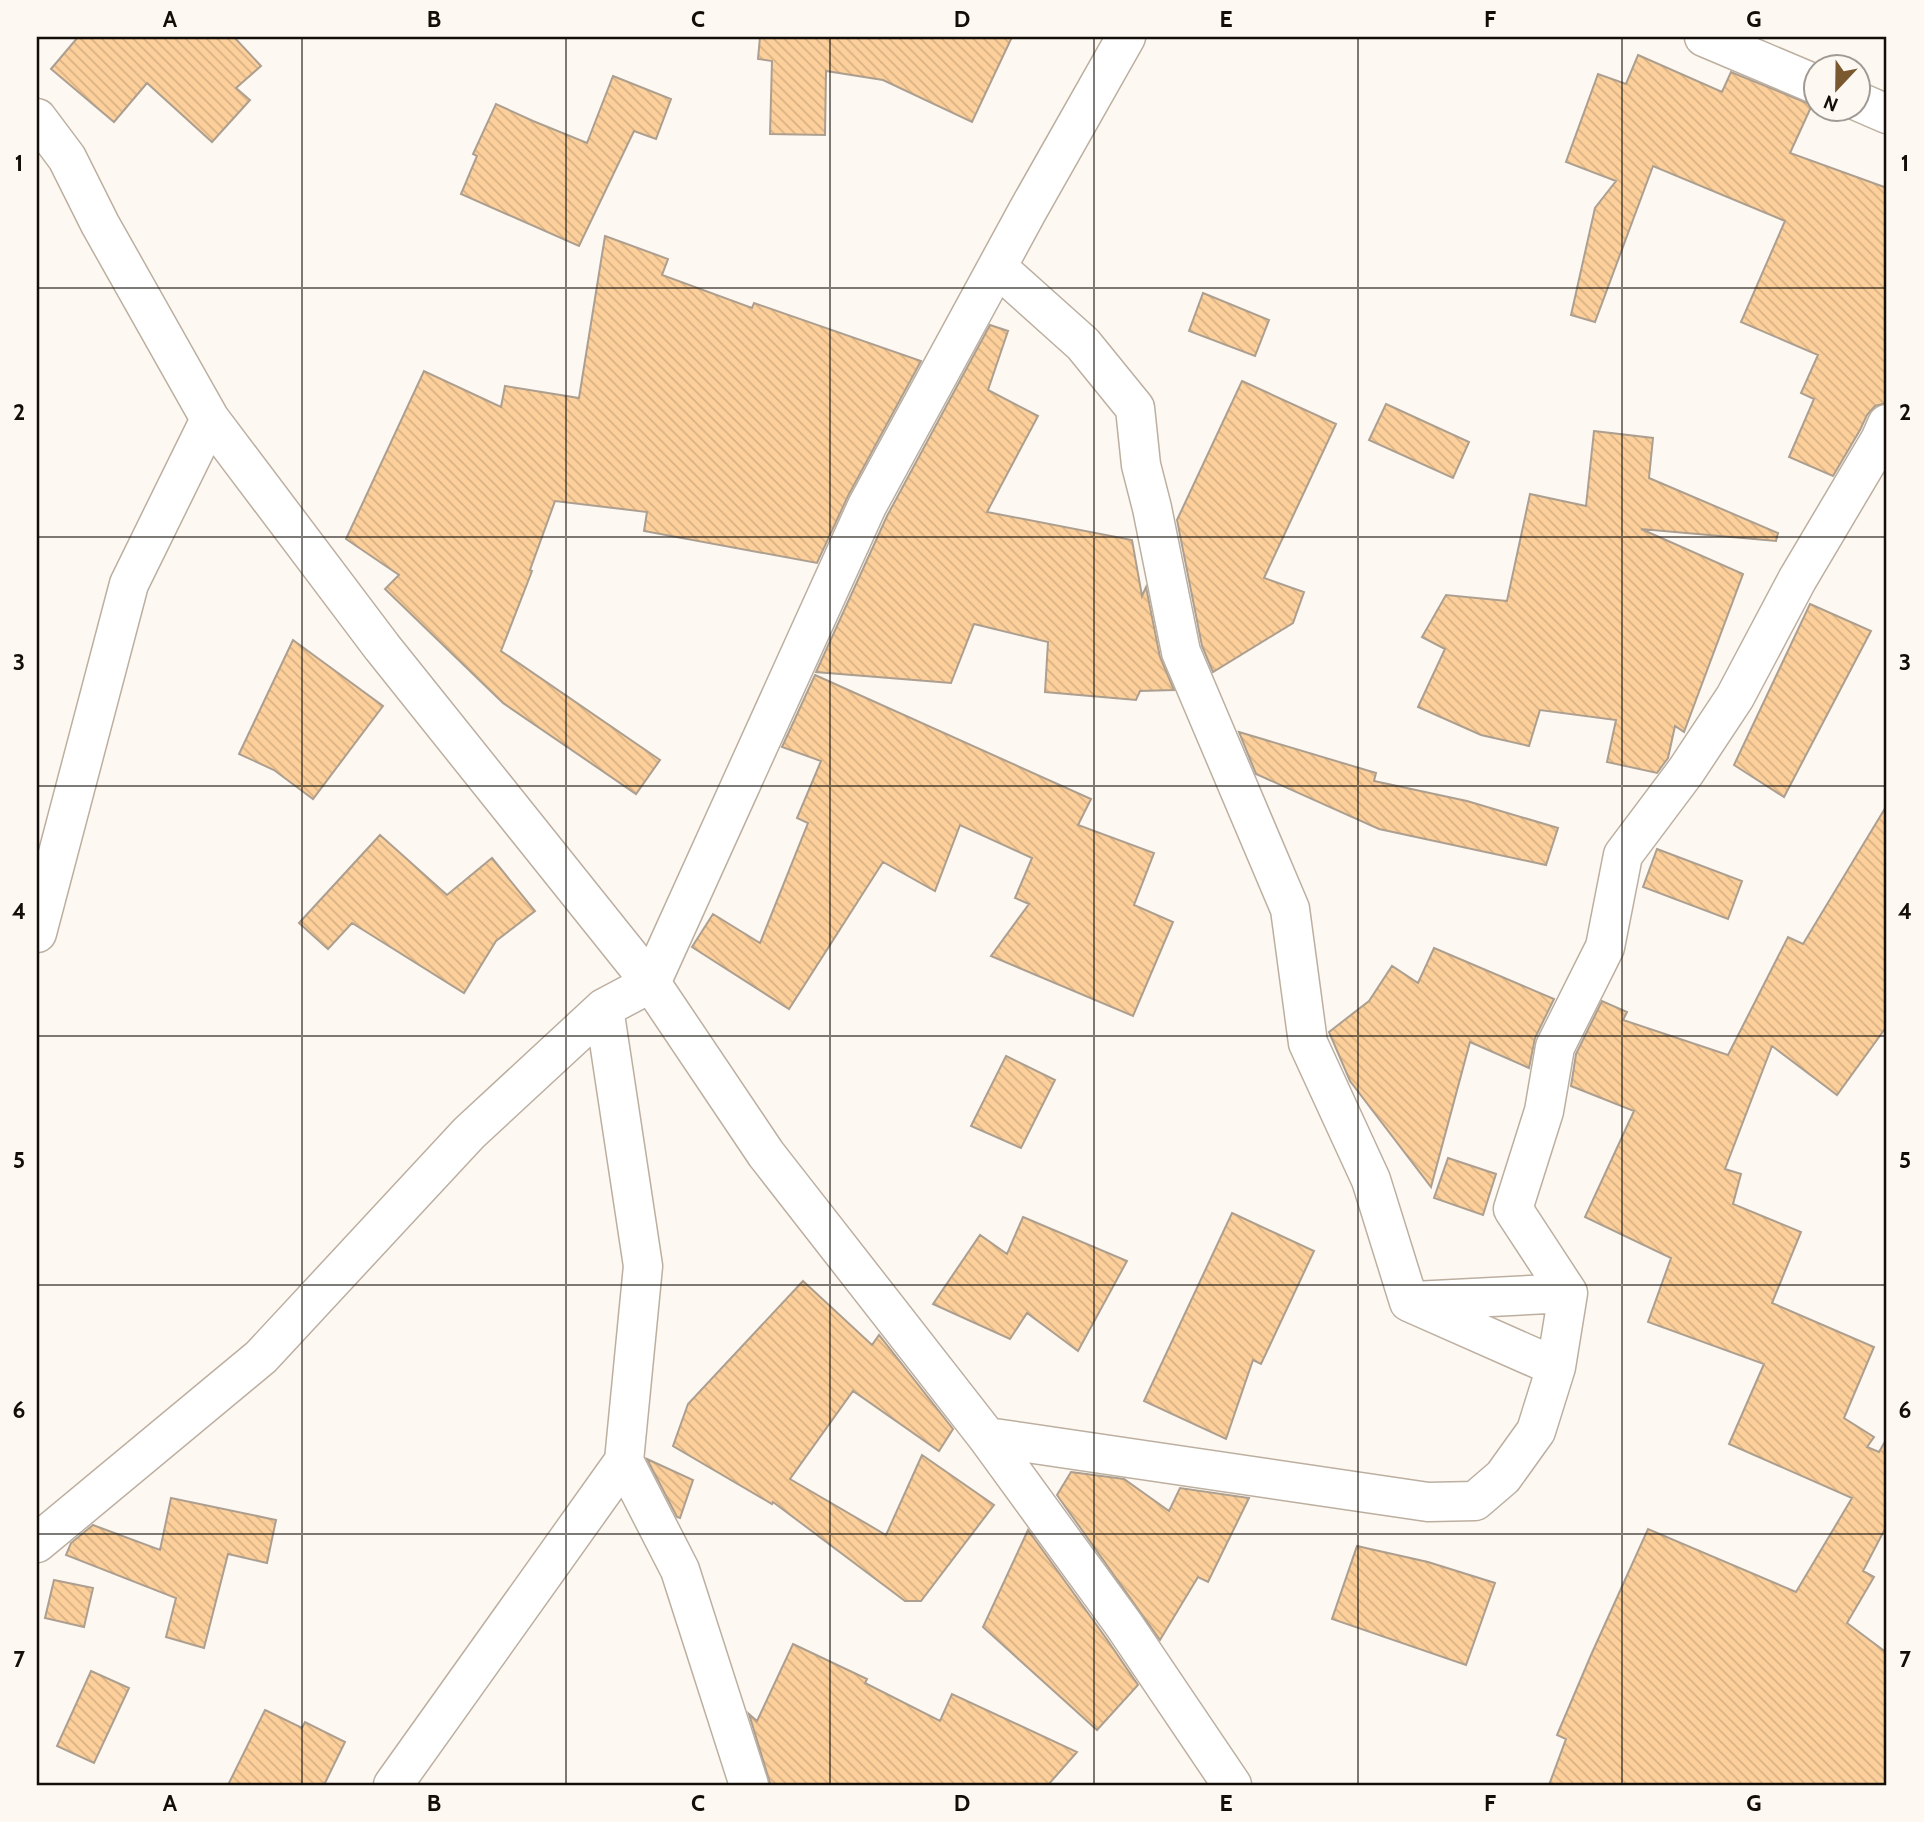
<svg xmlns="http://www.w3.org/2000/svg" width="1924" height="1822" font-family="Cabin,sans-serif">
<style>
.building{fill:url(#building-back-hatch);stroke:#ac9f90;stroke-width:2}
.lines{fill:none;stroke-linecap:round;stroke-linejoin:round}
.street-casing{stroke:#bcafa0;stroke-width:41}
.street{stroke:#fff;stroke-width:38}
.grid{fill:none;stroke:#130e09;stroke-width:2;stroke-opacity:0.55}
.neatline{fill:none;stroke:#130e09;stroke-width:2.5}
.grid-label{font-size:23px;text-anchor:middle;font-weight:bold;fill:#130e09}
</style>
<defs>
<pattern id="building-back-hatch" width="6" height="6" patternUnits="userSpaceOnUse" patternTransform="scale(1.75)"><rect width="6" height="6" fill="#fdd09b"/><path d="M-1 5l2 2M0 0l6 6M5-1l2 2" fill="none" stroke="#d8b184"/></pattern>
</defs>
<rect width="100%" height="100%" fill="#fef8f2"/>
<path class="building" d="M78,37H234L261,66L236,88L250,100L212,142L147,83L114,122L51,69Z
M760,37H1012L972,122L883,80L826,71L825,135L770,134L772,61L758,59Z
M1638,55L1722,92L1731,72L1812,105L1790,153L1887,188V403L1875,406L1867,415L1860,430L1833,476L1789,457L1814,399L1801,393L1818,355L1741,322L1785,221L1653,166L1595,322L1571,315L1595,208L1616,181L1566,162L1598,74L1626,84Z
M613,76L671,99L656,139L634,131L579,246L461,194L477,156L473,154L496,104L533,121L587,143Z
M605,236L668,259L662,275L752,308L754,303L921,361L848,496L817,563L644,531L647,512L555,501L530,570L532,571L501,651L660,760L636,794L503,703L385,589L399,575L346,539L424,371L501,407L505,386L579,398Z
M1203,293L1269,320L1255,356L1189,331Z
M990,325L1008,331L988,390L1038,416L987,512L1132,540L1142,596L1146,587L1160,657L1174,690L1140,691L1136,700L1045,692L1048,642L974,624L951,683L816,672L887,516Z
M1242,381L1336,424L1264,578L1304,592L1293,623L1213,672L1202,646L1177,520Z
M1386,404L1469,442L1453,478L1369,440Z
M1594,431L1653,438L1649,478L1778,533L1776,541L1641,529L1743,574L1684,732L1675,726L1668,758L1657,773L1607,762L1616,720L1540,710L1529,746L1481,735L1418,707L1445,649L1422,637L1446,595L1507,601L1530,494L1586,506Z
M1810,604L1871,631L1784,797L1734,765Z
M293,640L383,706L313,799L274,770L239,754Z
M815,675L1091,799L1078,825L1154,853L1134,905L1173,922L1133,1016L991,956L1029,904L1015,898L1032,858L960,825L935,891L883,862L789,1009L692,947L713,914L760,943L808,823L797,818L821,761L782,747Z
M1239,732L1376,773L1374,781L1467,801L1558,828L1546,865L1379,829L1256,774Z
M1887,805V1026L1837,1095L1772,1046L1725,1169L1741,1174L1733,1204L1801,1232L1772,1303L1874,1347L1844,1418L1874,1437L1867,1447L1879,1452L1887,1438V1525L1863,1571L1874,1577L1847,1623L1887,1653V1785H1549L1566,1739L1557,1735L1591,1655L1648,1529L1796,1592L1852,1498L1729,1444L1764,1364L1648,1322L1671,1258L1585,1217L1634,1111L1571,1086L1576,1054L1602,1001L1627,1012L1623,1020L1728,1055L1788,937L1803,944Z
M380,835L447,895L492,858L535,911L496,941L464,993L352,923L328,949L299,923Z
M1657,849L1742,881L1728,919L1643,887Z
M1434,948L1554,999L1535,1038L1529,1068L1470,1042L1431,1187L1350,1081L1329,1032L1369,1001L1392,966L1418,983Z
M1006,1056L1055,1080L1021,1148L971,1126Z
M1448,1158L1496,1174L1483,1215L1434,1198Z
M1232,1213L1314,1251L1261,1364L1253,1360L1226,1439L1144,1401Z
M1023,1217L1127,1261L1078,1351L1027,1313L1010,1339L933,1304L980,1235L1007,1254Z
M803,1281L872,1345L879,1335L953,1429L939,1451L853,1391L790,1479L886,1535L922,1455L994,1505L921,1601H905L773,1502L772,1504L673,1446L688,1404Z
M647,1459L693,1480L680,1518L677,1517Z
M1071,1472L1124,1479L1169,1511L1180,1488L1249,1498L1208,1582L1198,1577L1160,1640L1057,1495Z
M171,1498L276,1520L267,1563L228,1554L204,1648L166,1637L176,1598L66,1555L71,1543L93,1525L160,1550Z
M1028,1530L1106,1638L1138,1685L1097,1730L983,1627Z
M1357,1546L1428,1562L1495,1583L1466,1665L1332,1619Z
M54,1580L93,1588L84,1627L45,1618Z
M793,1644L867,1679L865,1683L940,1721L952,1694L1077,1752L1048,1785H772L770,1783L749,1714L757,1721Z
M91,1671L129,1688L94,1763L57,1746Z
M265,1710L302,1728L305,1722L345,1742L324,1785H228Z"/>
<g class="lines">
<g class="street-casing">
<path id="street" d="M1704,37L1815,84
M1857,101L1887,114
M37,118L67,158L100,224L210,419L382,647L651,983L766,1154L987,1437L1124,1625L1232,1785
M997,267L1083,344L1135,408L1141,465L1152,508L1181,652L1290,909L1308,1043L1371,1180L1409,1302L1556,1367
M37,933L129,584L210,419
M1414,1301L1568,1293
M987,1437L1428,1502L1475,1501L1503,1477L1536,1431L1556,1367L1568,1293L1513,1209L1544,1111L1555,1047L1605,947L1623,855L1686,771L1735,697L1797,580L1880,440L1887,424
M37,1543L261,1357L469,1133L604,1008
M393,1785L624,1461
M749,1785L680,1570L624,1461L643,1266L604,1008L651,983L867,506L1028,210L1126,37"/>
</g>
<use href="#street" class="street"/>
</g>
<path class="grid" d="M302,37V1785M566,37V1785M830,37V1785M1094,37V1785M1358,37V1785M1622,37V1785M37,288H1887M37,537H1887M37,786H1887M37,1036H1887M37,1285H1887M37,1534H1887"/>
<rect width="1924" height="1822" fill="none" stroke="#fef8f2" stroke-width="77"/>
<g transform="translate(1837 88) rotate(202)"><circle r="33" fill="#fef8f2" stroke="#a09a95" stroke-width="2"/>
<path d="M0-5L12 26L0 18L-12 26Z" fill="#7a5930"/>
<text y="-10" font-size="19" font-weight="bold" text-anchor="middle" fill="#130e09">N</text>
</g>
<rect x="38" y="38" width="1847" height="1746" class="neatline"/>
<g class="grid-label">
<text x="170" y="27">A</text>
<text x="434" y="27">B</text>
<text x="698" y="27">C</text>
<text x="962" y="27">D</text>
<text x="1226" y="27">E</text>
<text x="1490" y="27">F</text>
<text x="1754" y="27">G</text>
<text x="19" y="171">1</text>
<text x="1905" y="171">1</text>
<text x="19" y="420">2</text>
<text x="1905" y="420">2</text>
<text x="19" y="670">3</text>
<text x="1905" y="670">3</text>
<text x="19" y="919">4</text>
<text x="1905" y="919">4</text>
<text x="19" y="1168">5</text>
<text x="1905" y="1168">5</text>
<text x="19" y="1418">6</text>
<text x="1905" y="1418">6</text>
<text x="19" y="1667">7</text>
<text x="1905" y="1667">7</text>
<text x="170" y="1811">A</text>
<text x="434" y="1811">B</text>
<text x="698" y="1811">C</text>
<text x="962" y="1811">D</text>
<text x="1226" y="1811">E</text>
<text x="1490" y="1811">F</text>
<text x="1754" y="1811">G</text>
</g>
</svg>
